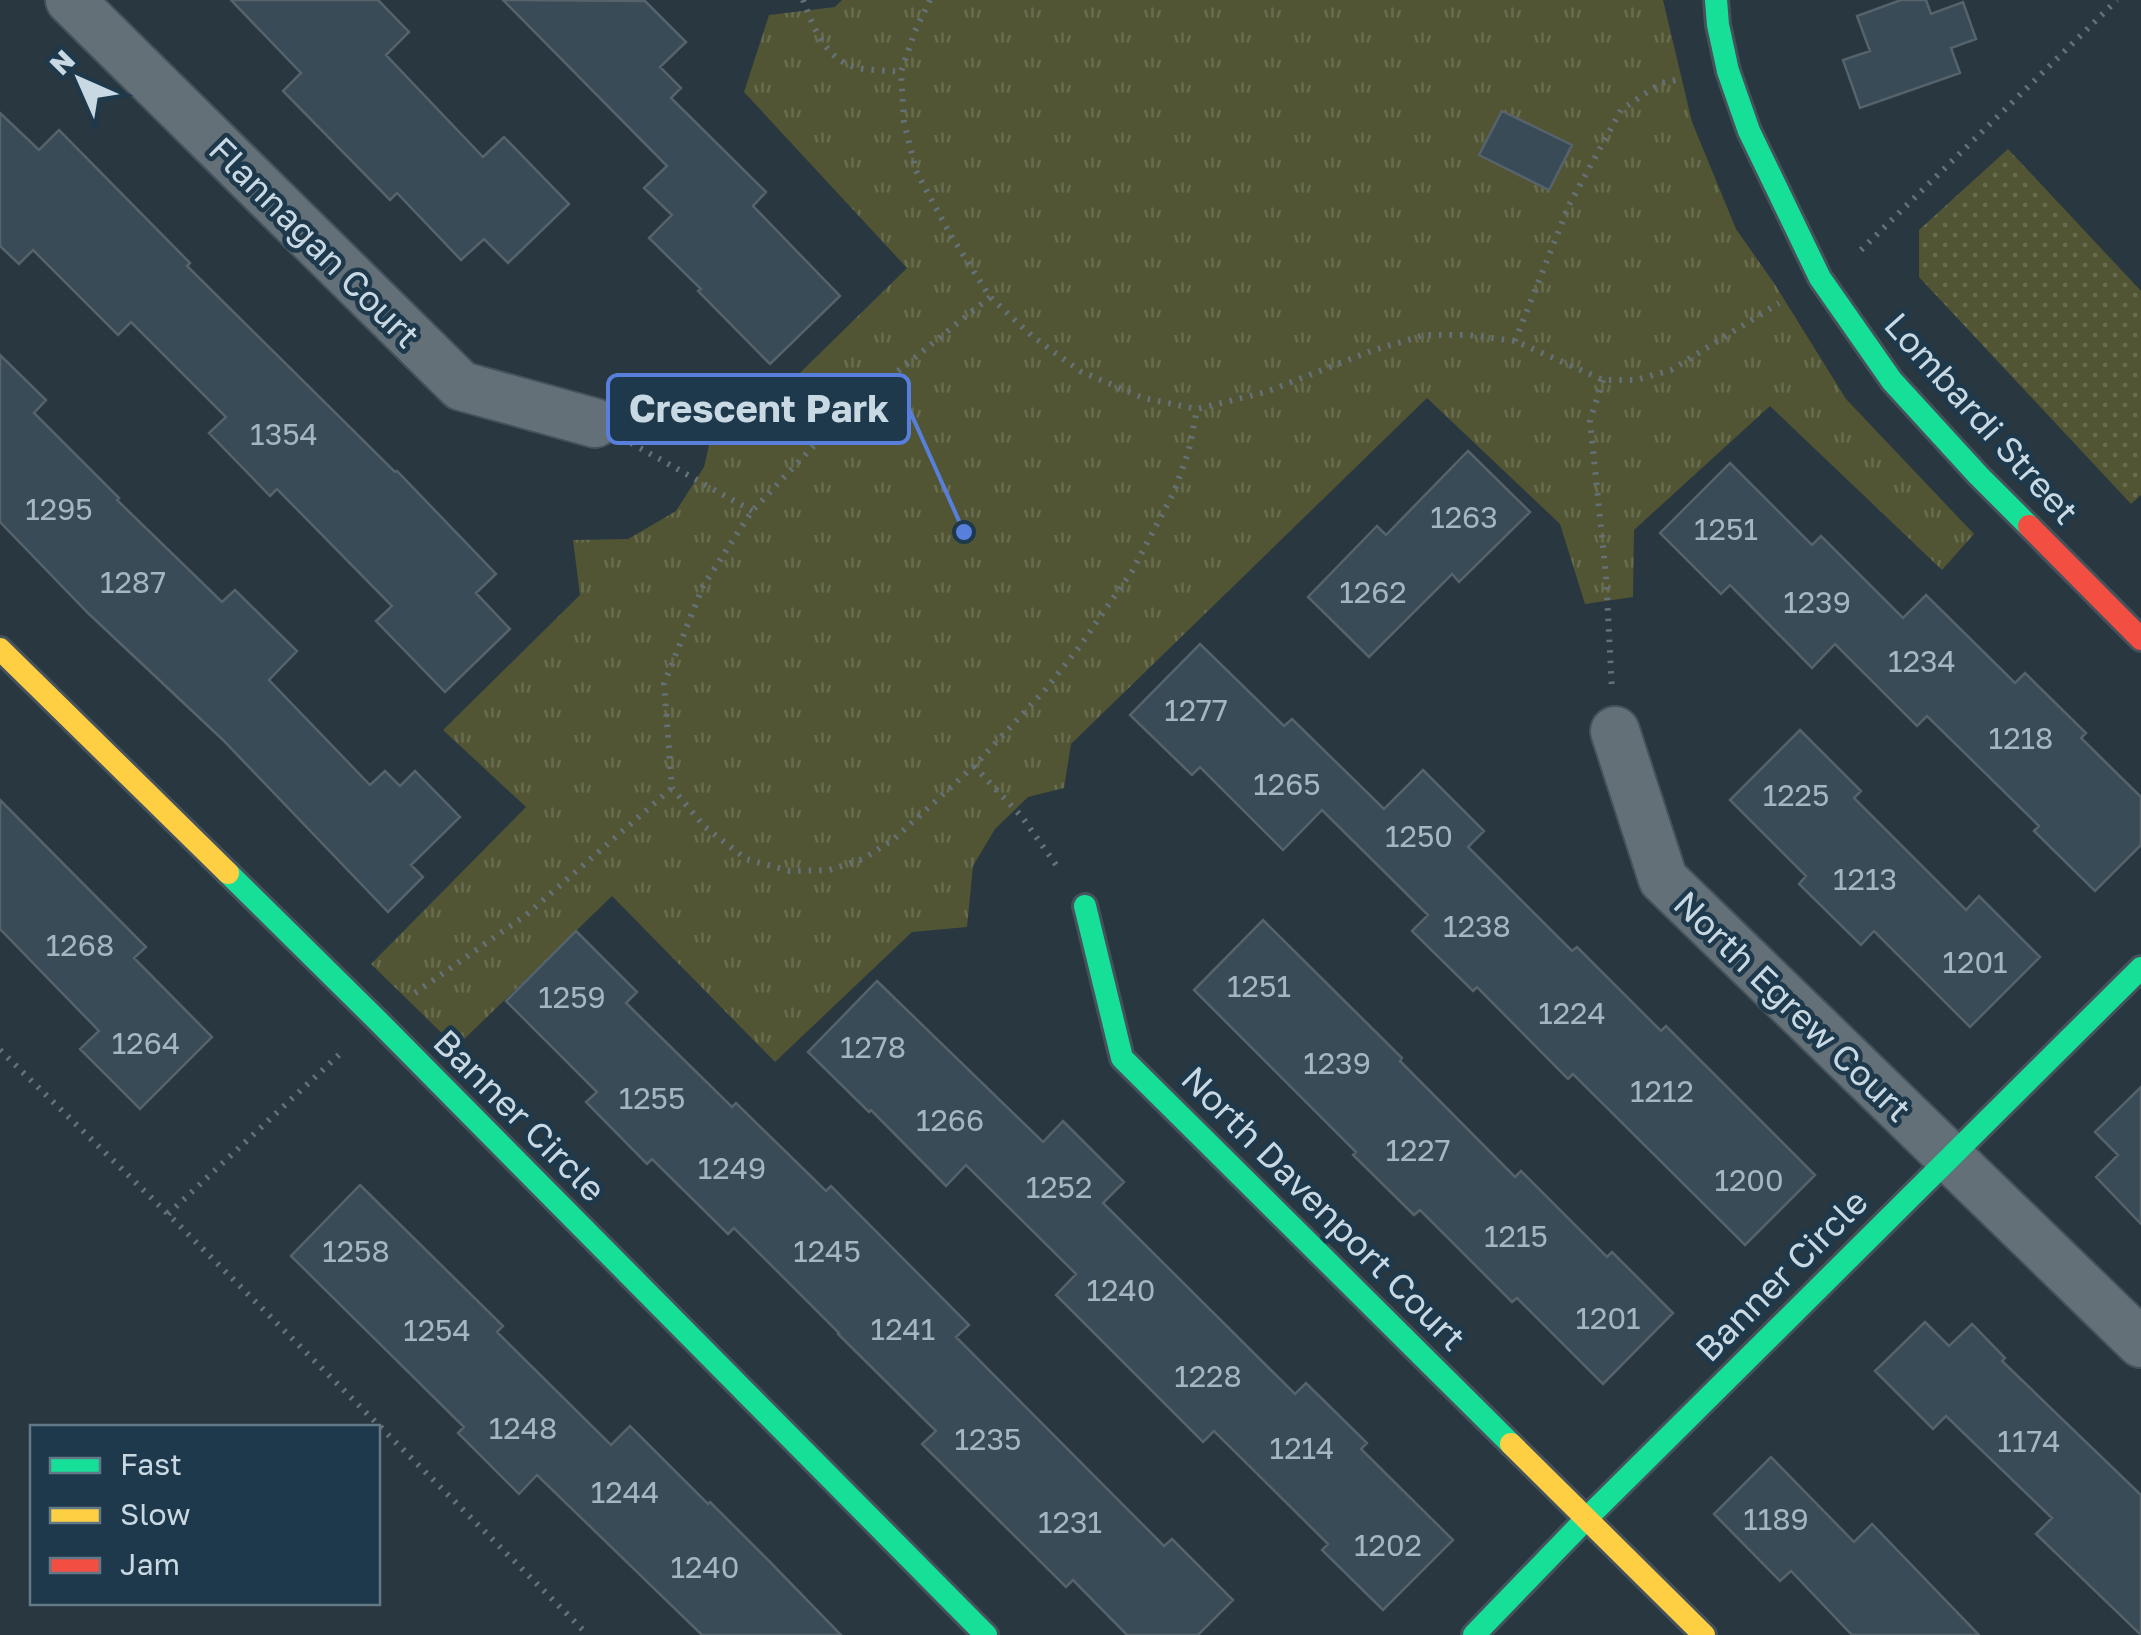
<svg xmlns="http://www.w3.org/2000/svg" width="2141" height="1635" font-family="'Golos Text',sans-serif">
<style>
.grass{fill:url(#grass-dots)}
.park{fill:url(#park-tufts)}
.building{fill:#384b57;stroke:#57636b;stroke-width:2.5}
.lines{fill:none;stroke-linecap:round;stroke-linejoin:round}
.street-casing{stroke:#46525b;stroke-width:52}
.fast-casing{stroke:#46525b;stroke-width:28}
.slow-casing{stroke:#46525b;stroke-width:28}
.jam-casing{stroke:#46525b;stroke-width:28}
.path{stroke:#667177;stroke-width:6;stroke-dasharray:2.5 8;stroke-linecap:butt}
.street{stroke:#647078;stroke-width:48}
.fast{stroke:#16e098;stroke-width:22}
.slow{stroke:#ffcf43;stroke-width:22}
.jam{stroke:#f24e42;stroke-width:22}
.labels{text-anchor:middle;dominant-baseline:central;stroke-width:9;stroke-linejoin:round;paint-order:stroke}
.number-label{font-size:30px;fill:#a5b6c1}
.street-label{font-size:35px;fill:#c9d9e4;stroke:#1e394b}
.leader{fill:none;stroke:#597fdc;stroke-width:4}
.callout-dot{fill:#597fdc;stroke:#1e394b;stroke-width:4}
.callout{fill:#1e394b;stroke:#597fdc;stroke-width:4}
.callout-label{font-size:38px;text-anchor:middle;font-weight:bold;fill:#c9d9e4}
</style>
<defs>
<pattern id="grass-dots" width="8" height="8" patternUnits="userSpaceOnUse" patternTransform="scale(2.5)"><rect width="8" height="8" fill="#515533"/><path d="M2 2h.1M6 6h.1" fill="none" stroke="#696d50" stroke-width="1.8" stroke-linecap="round"/></pattern>
<pattern id="park-tufts" width="24" height="20" patternUnits="userSpaceOnUse" patternTransform="scale(2.5)"><rect width="24" height="20" fill="#515533"/><path d="M3 7l-1-3M5 7V3M7 7l1-3M15 17l-1-3M17 17v-4M19 17l1-3" fill="none" stroke="#696d50"/></pattern>
</defs>
<rect width="100%" height="100%" fill="#283740"/>
<path class="grass" d="M2008,149L2141,291V495L2131,504L1919,277V230Z"/>
<path class="park" d="M842,0H1663L1692,122L1736,229L1774,283L1846,399L1974,534L1942,570L1770,406L1634,530L1633,597L1585,604L1560,524L1427,398L1071,744L1064,788L1028,797L995,829L973,866L967,927L912,932L775,1062L612,896L456,1047L371,964L526,807L443,730L580,595L573,540L628,539L676,511L704,467L718,406L758,414L907,268L744,92L769,15L835,7Z"/>
<path class="building" d="M231,0H378L409,32L386,55L483,157L504,137L569,204L508,263L484,239L461,260L397,193L390,200L283,91L301,73Z
M503,0L645,1L686,42L660,67L681,88L671,98L766,192L753,206L840,296L770,364L698,291L701,289L649,238L672,215L644,188L667,166Z
M1901,0H1926L1931,14L1963,2L1976,39L1951,48L1960,73L1860,108L1843,60L1870,51L1857,16Z
M1502,111L1572,145L1549,190L1479,155Z
M0,113L39,150L59,130L190,263L187,266L395,472L397,471L496,574L476,593L510,629L445,692L376,621L392,606L277,489L270,496L209,433L226,417L131,322L118,335L33,250L19,264L0,246Z
M0,355L46,400L34,413L119,498L117,500L222,602L235,590L297,651L269,680L370,785L385,771L400,786L415,771L460,817L411,865L423,877L388,912L223,740L89,614L0,522Z
M1468,451L1530,512L1459,582L1452,574L1369,657L1308,597L1377,526L1386,535Z
M1730,463L1812,545L1821,536L1903,618L1926,595L2015,683L2025,673L2086,733L2081,738L2141,797V845L2095,891L2034,831L2039,826L1927,716L1917,726L1835,644L1812,668L1730,585L1721,594L1660,533Z
M1200,644L1284,726L1292,719L1384,809L1423,770L1484,831L1468,847L1572,951L1577,947L1661,1031L1666,1026L1815,1175L1745,1245L1573,1074L1568,1079L1477,987L1473,991L1412,931L1428,915L1322,810L1283,850L1200,767L1192,775L1130,715Z
M1800,730L1861,791L1854,798L1966,910L1979,896L2040,957L1970,1027L1874,931L1861,945L1799,884L1806,876L1730,800Z
M0,800L146,947L134,958L212,1037L140,1109L80,1049L99,1031L0,929Z
M1263,920L1402,1058L1400,1061L1515,1177L1521,1171L1607,1257L1612,1252L1673,1313L1603,1384L1517,1298L1512,1302L1420,1210L1414,1215L1353,1155L1356,1152L1194,990Z
M576,931L637,992L626,1003L732,1107L736,1103L826,1191L831,1186L969,1325L956,1337L1164,1546L1172,1539L1233,1600L1198,1635H1127L1073,1580L1066,1587L922,1444L936,1431L838,1334L839,1333L734,1228L728,1234L652,1159L647,1164L586,1102L597,1092L506,1001Z
M877,981L1043,1142L1063,1121L1124,1182L1103,1203L1295,1394L1306,1383L1367,1443L1361,1449L1453,1540L1383,1610L1322,1550L1328,1544L1214,1431L1203,1442L1056,1295L1076,1274L966,1165L946,1186L871,1110L869,1112L808,1052Z
M2141,1087V1224L2096,1177L2118,1155L2095,1132Z
M360,1185L503,1326L497,1332L611,1445L630,1426L708,1504L710,1502L771,1563L841,1635H702L537,1475L519,1494L458,1433L464,1427L291,1256Z
M1925,1322L1949,1346L1972,1324L2005,1358L2002,1361L2141,1495V1635L2036,1534L2052,1518L1946,1416L1933,1429L1875,1371Z
M1771,1457L1854,1542L1872,1524L1979,1635H1852L1791,1571L1780,1581L1714,1514Z"/>
<g class="lines">
<g class="street-casing">
<path id="street" d="M70,0L461,386L595,423
M1615,731L1663,879L2141,1343"/>
</g>
<g class="fast-casing">
<path id="fast" d="M1716,0L1718,25L1728,71L1749,131L1820,278L1892,381L1978,475L2029,526
M228,873L377,1020L986,1635
M1085,906L1122,1058L1511,1444
M1474,1635L1587,1518L2141,968"/>
</g>
<g class="slow-casing">
<path id="slow" d="M0,649L228,873
M1511,1444L1704,1635"/>
</g>
<g class="jam-casing">
<path id="jam" d="M2029,526L2141,639"/>
</g>
<path class="path" d="M803,0C813,26 824,57 854,67C868,71 886,70 901,72
M930,0L915,31L901,72L904,122L916,171L950,234L990,297L1032,336L1080,371L1143,398L1197,409L1266,392L1371,351L1424,335H1468L1515,341L1603,380H1636L1671,370L1779,303
M1861,250L2117,0
M990,297L841,417L752,511L703,586L664,684L672,788L705,827L746,859L790,871L829,870L863,859L894,839L974,766L1045,690L1080,646L1132,571L1174,492L1189,450L1197,409
M1515,341L1569,205L1621,110L1661,83L1682,79
M1603,380L1590,421L1606,576L1612,690
M631,443L752,511
M974,766L1022,817L1059,869
M415,993L526,915L672,788
M0,1050L168,1214L588,1635
M168,1214L343,1051"/>
<use href="#street" class="street"/>
<use href="#fast" class="fast"/>
<use href="#slow" class="slow"/>
<use href="#jam" class="jam"/>
</g>
<g class="labels">
<g class="number-label">
<text x="284" y="434">1354</text>
<text x="59" y="509">1295</text>
<text x="1464" y="517">1263</text>
<text x="1726" y="529">1251</text>
<text x="133" y="582">1287</text>
<text x="1373" y="592">1262</text>
<text x="1817" y="602">1239</text>
<text x="1922" y="661">1234</text>
<text x="1196" y="710">1277</text>
<text x="2021" y="738">1218</text>
<text x="1287" y="784">1265</text>
<text x="1796" y="795">1225</text>
<text x="1419" y="836">1250</text>
<text x="1865" y="879">1213</text>
<text x="1477" y="926">1238</text>
<text x="80" y="945">1268</text>
<text x="1975" y="962">1201</text>
<text x="1259" y="986">1251</text>
<text x="572" y="997">1259</text>
<text x="1572" y="1013">1224</text>
<text x="146" y="1043">1264</text>
<text x="873" y="1047">1278</text>
<text x="1337" y="1063">1239</text>
<text x="1662" y="1091">1212</text>
<text x="652" y="1098">1255</text>
<text x="950" y="1120">1266</text>
<text x="1418" y="1150">1227</text>
<text x="732" y="1168">1249</text>
<text x="1749" y="1180">1200</text>
<text x="1059" y="1187">1252</text>
<text x="1516" y="1236">1215</text>
<text x="356" y="1251">1258</text>
<text x="827" y="1251">1245</text>
<text x="1121" y="1290">1240</text>
<text x="1608" y="1318">1201</text>
<text x="903" y="1329">1241</text>
<text x="437" y="1330">1254</text>
<text x="1208" y="1376">1228</text>
<text x="523" y="1428">1248</text>
<text x="988" y="1439">1235</text>
<text x="2029" y="1441">1174</text>
<text x="1302" y="1448">1214</text>
<text x="625" y="1492">1244</text>
<text x="1776" y="1519">1189</text>
<text x="1070" y="1522">1231</text>
<text x="1388" y="1545">1202</text>
<text x="705" y="1567">1240</text>
</g>
<g class="street-label">
<text transform="translate(315 242) rotate(45)">Flannagan Court</text>
<text transform="translate(1982 418) rotate(48)">Lombardi Street</text>
<text transform="translate(1793 1006) rotate(44)">North Egrew Court</text>
<text transform="translate(520 1115) rotate(45)">Banner Circle</text>
<text transform="translate(1324 1208) rotate(45)">North Davenport Court</text>
<text transform="translate(1781 1275) rotate(-45)">Banner Circle</text>
</g>
</g>
<path class="leader" d="M964 532L909 409"/>
<circle class="callout-dot" cx="964" cy="532" r="10"/>
<rect class="callout" x="608" y="375" width="301" height="68" rx="10"/>
<g class="callout-label">
<text x="759" y="422">Crescent Park</text>
</g>
<rect x="30" y="1425" width="350" height="180" fill="#1e394b" stroke="#627988" stroke-width="2.5"/>
<rect x="50" y="1458" width="50" height="15" fill="#16e098" stroke="#627988" stroke-width="2.5"/>
<text x="120" y="1475" font-size="30" fill="#c9d9e4">Fast</text>
<rect x="50" y="1508" width="50" height="15" fill="#ffcf43" stroke="#627988" stroke-width="2.5"/>
<text x="120" y="1525" font-size="30" fill="#c9d9e4">Slow</text>
<rect x="50" y="1558" width="50" height="15" fill="#f24e42" stroke="#627988" stroke-width="2.5"/>
<text x="120" y="1575" font-size="30" fill="#c9d9e4">Jam</text>
<g transform="translate(80 80) rotate(315)" stroke="#1e394b" stroke-width="8" paint-order="stroke">
<path d="M0-8L18 38L0 25L-18 38Z" fill="#c9d9e4"/>
<text y="-15" font-size="28" font-weight="bold" text-anchor="middle" fill="#c9d9e4">N</text>
</g>
</svg>
